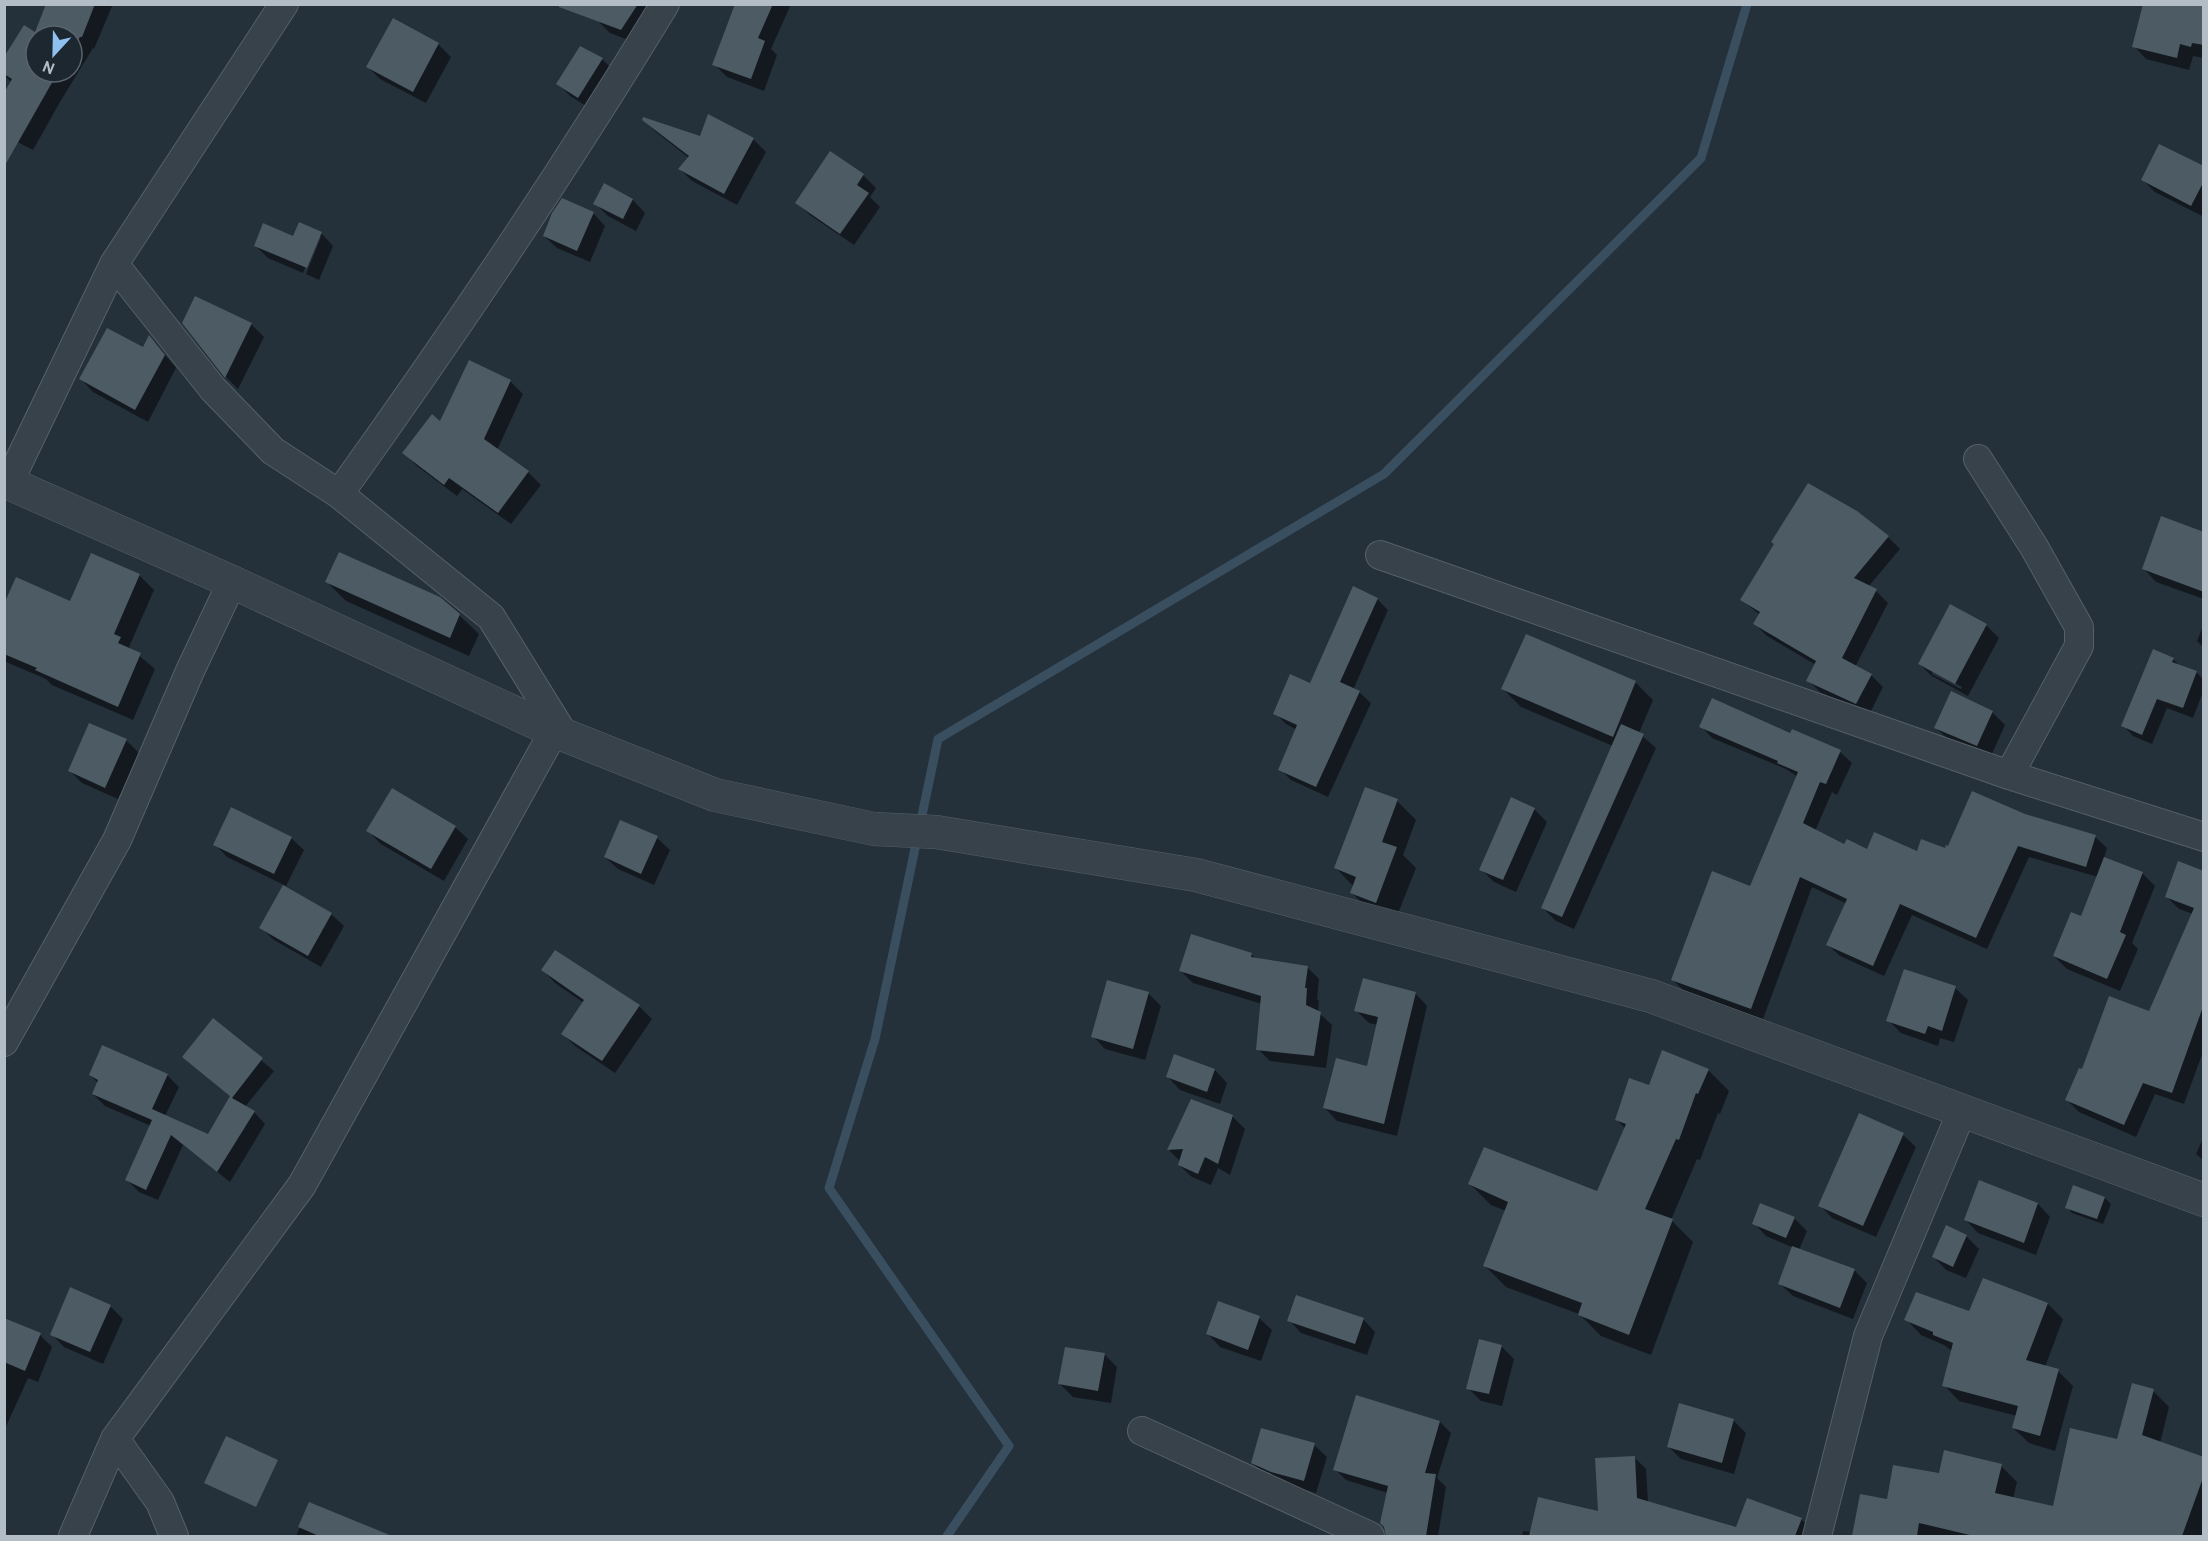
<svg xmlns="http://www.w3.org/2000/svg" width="2208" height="1541" font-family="Overpass,sans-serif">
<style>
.shadow{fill:#0007;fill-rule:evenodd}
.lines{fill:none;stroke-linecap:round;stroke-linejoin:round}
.stream{stroke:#394f60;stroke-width:9}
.building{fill:#4d5b65}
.minor-casing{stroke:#566068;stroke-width:30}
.tertiary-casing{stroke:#566068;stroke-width:34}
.minor{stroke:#38424a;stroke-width:28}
.tertiary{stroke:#38424a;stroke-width:33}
</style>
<rect width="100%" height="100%" fill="#24303a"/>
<path class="shadow" d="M48,4H113L94,49L93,48L60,102L33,150L4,135L12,83L4,75V60L36,34ZM36,36H72V72H36Z
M608,4H661L634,42L610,33L598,21Z
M737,4H791L771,49L777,55L764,91L727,77L714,64Z
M2204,4V58L2193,56L2189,70L2146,59L2134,46Z
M393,20L438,44L451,57L426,103L380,79L368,67Z
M581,48L602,59L615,72L591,109L570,96L558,83Z
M644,120L701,137L753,139L766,152L737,205L692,181L680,169L689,158L656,132Z
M831,153L863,175L876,188L870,197L880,207L854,245L810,215L797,203Z
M2204,168V217L2155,192L2143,180Z
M605,185L633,200L645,213L636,231L608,216L595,203Z
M593,213L605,226L590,262L557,248L544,236Z
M321,233L333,246L319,280L306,274L321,237H318L303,273L268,258L255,245Z
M184,323L251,324L264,337L238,389L226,377Z
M150,337L176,368L148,422L93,392L81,379L144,349Z
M510,381L523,394L497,450L528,472L541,485L511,524L462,489L457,496L417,466L404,453L441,423Z
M2204,534V599L2156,582L2144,569Z
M1888,537L1900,549L1868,587L1876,591L1888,603L1855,667L1871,675L1883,687L1869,715L1820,692L1808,680L1816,665L1767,636L1755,624L1760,615L1742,600Z
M139,575L154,590L129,647L155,669L133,720L52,685L46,679L4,661V607L71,603Z
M327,582L459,615L479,634L469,656L346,601Z
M1377,599L1388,610L1353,690L1359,692L1371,703L1328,797L1291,780L1280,769L1297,730L1286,724L1275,713L1311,685Z
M2204,624V648L2197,641Z
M1986,625L1999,638L1968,696L1932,676L1919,664ZM1932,670L1962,687L1961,689L1932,674Z
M2173,659L2181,667L2196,672L2204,680V689L2193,718L2167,708L2152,744L2133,736L2123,725Z
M1635,682L1653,700L1639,733L1656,748L1574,929L1556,921L1543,908L1613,746L1521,707L1503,689Z
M1992,712L2005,725L1990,758L1949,740L1936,728Z
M1701,726L1791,735L1840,752L1852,763L1837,795L1832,792L1815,831L1845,846L1868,851L1918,853L1946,850L2025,815L2095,837L2107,848L2104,858L2142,873L2155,886L2132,943L2138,949L2120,991L2067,969L2054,956L2082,918L2098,877L2029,857L1987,949L1912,915L1884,976L1840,956L1828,945L1847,904L1812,887L1763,1019L1684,991L1673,980L1751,888L1798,777L1786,769L1712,738Z
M126,740L139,753L118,799L82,783L69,770Z
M1397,801L1416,820L1403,855L1416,868L1395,921L1371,912L1352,893L1354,887L1336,868Z
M1534,809L1547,822L1516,892L1494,882L1481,869Z
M455,827L468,839L444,881L381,844L368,831Z
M291,838L304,850L286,886L227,857L215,844Z
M657,838L670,850L654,885L618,869L605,857Z
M2204,872V1049L2184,1104L2155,1094L2136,1137L2079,1112L2067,1100L2083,1071L2150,1013L2193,914L2179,909L2167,897Z
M331,914L344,926L321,967L274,940L261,928Z
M1251,954L1257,960L1307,967L1319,979L1317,999L1319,1001L1318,1012L1332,1025L1326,1068L1270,1061L1258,1049L1262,1004L1193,983L1181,971Z
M543,970L639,1006L652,1019L615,1073L575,1046L563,1034L584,1003L555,983Z
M1955,988L1968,1000L1954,1042L1940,1038L1938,1046L1901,1033L1888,1020Z
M1148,993L1161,1006L1145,1060L1105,1049L1093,1036Z
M1415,993L1427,1006L1397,1136L1337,1121L1325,1108L1368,1068L1378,1025L1369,1023L1356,1010Z
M213,1020L274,1071L245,1107L254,1112L265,1124L230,1182L183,1145L158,1200L139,1192L127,1180L151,1126L105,1106L93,1094L98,1083L90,1075H167L179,1087L165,1116L208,1136L231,1097L184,1057Z
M1215,1070L1227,1083L1220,1104L1180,1090L1168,1077Z
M1708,1070L1729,1091L1720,1114L1718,1113L1700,1160L1697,1159L1671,1220L1693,1242L1651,1355L1601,1336L1579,1314L1506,1287L1485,1266L1506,1211L1491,1205L1470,1184L1598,1193L1626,1129L1616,1119L1650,1087Z
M1232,1116L1245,1129L1230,1175L1218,1168L1211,1185L1192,1177L1179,1165L1180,1161L1169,1150Z
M1903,1135L1916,1147L1876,1237L1832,1218L1820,1205Z
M2204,1136V1161L2196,1154Z
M2074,1187L2105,1198L2111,1204L2103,1224L2072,1213L2067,1207Z
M2038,1204L2050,1217L2036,1255L1978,1233L1966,1220Z
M1794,1218L1807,1231L1799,1250L1854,1270L1867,1283L1853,1319L1793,1296L1780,1284L1794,1248L1766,1236L1754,1223Z
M1966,1236L1979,1249L1966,1278L1946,1270L1934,1257Z
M1219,1303L1259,1318L1272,1330L1261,1361L1220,1347L1208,1334Z
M2048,1304L2063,1319L2045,1367L2058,1371L2073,1386L2055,1451L2029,1443L2013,1428L2017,1416L1959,1401L1944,1385L1952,1351L1944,1345L1921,1335L1906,1319Z
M110,1306L123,1319L103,1364L64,1347L52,1334Z
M4,1319L40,1335L52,1347L38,1382L28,1378L4,1431Z
M1363,1319L1375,1332L1367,1355L1301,1333L1289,1320Z
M1501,1346L1514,1359L1502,1406L1481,1401L1468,1388Z
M1104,1354L1117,1367L1111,1403L1073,1397L1060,1384Z
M2153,1391L2169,1407L2160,1443L2204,1458V1536H1854L1861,1496L1888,1501L1940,1475L2001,1466L2017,1482L2013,1499L2054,1508L2118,1440Z
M1357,1397L1440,1422L1451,1433L1437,1478L1446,1487L1438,1536H1387L1388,1534L1381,1523L1388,1493L1346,1480L1335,1469Z
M1733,1420L1746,1433L1734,1474L1681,1459L1669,1447Z
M1314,1445L1327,1457L1316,1493L1285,1484L1266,1476L1253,1463Z
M1634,1457L1646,1469L1648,1502L1737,1529L1801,1519L1813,1531L1811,1536H1522L1523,1531L1532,1532L1600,1513Z
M310,1504L373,1530L379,1536H296Z"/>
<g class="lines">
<path class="stream" d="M947,1536L1009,1446L829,1188L875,1039L938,739L1384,474L1701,158L1747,4"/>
</g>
<path class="building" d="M46,4H95L82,37H80L72,49V36H36V72H58L4,167V93L12,79L4,74V57L24,25L35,32Z
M559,4H638L621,30L559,7Z
M735,4H773L758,38L765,41L751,79L712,65Z
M2143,4H2204V45L2192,43L2191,47L2180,44L2177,58L2132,47Z
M393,18L439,43L413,92L366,67Z
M580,46L603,58L578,98L556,84Z
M708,114L754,138L724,194L678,169L689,156L642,120L643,117L700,136Z
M2159,144L2204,166V181L2191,206L2141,180Z
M830,151L864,174L857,185L869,193L840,234L795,203Z
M604,183L633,199L623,219L593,204Z
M562,198L594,212L577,251L543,236L552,213Z
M299,222L322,232L307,268L254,246L263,223L293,236Z
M195,296L252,323L225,378L182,323Z
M107,328L143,347L149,335L165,355L135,410L79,379Z
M469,360L511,380L484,439L529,471L498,513L449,478L444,485L402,453L432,414L440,421Z
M1808,483L1857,511L1889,536L1854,578L1877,589L1842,658L1872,674L1856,704L1806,681L1816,661L1753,624L1760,612L1740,600L1774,544L1771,542Z
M2161,516L2204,532V592L2142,569Z
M339,552L440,597L460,614L450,638L325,582Z
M91,553L140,574L114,634L121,637L118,643L141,653L118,707L35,670L37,668L4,654V604L16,577L70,601Z
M1353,586L1378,598L1340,682L1360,691L1316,787L1278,770L1297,725L1273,714L1290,674L1310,683Z
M1950,604L1987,624L1955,684L1918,664Z
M1526,634L1636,681L1613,737L1501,689Z
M2153,649L2174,658L2172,662L2197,671L2183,708L2157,699L2142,735L2121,726Z
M1951,691L1993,711L1977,746L1934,728Z
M1712,698L1790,733L1792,729L1841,750L1826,784L1820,782L1803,823L1844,844L1847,839L1867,849L1874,832L1917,851L1921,839L1945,848L1946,845L1948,846L1972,791L2025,814L2096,835L2086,867L2018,846L1976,938L1900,904L1873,966L1826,945L1847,899L1800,877L1751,1009L1671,980L1712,871L1750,886L1798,772L1777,763L1778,761L1699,727Z
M89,723L127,739L105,788L68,771Z
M1621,724L1644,734L1562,917L1541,908Z
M1365,787L1398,799L1382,842L1397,847L1376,903L1350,893L1356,877L1334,868Z
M392,788L456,826L431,869L366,831Z
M1511,797L1535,808L1503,880L1479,870Z
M231,807L292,837L274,874L213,845Z
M620,820L658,836L641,874L604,857Z
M2104,857L2143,872L2120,932L2126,935L2107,979L2053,956L2071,912L2081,916Z
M2178,861L2204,871V1004L2172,1093L2143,1083L2124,1125L2065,1100L2079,1068L2082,1069L2109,996L2149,1011L2194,908L2165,897Z
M283,885L332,913L308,956L259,928Z
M1191,934L1252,953L1251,957L1308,966L1305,988H1307L1306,1005L1321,1012L1314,1056L1256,1050L1261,996L1179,971Z
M555,950L640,1005L602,1061L561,1034L584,1000L541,970Z
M1904,969L1956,986L1942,1031L1928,1026L1925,1034L1886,1021Z
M1363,978L1416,992L1384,1124L1323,1108L1336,1058L1367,1066L1378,1017L1354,1011Z
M1107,980L1149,992L1133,1049L1091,1037Z
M213,1018L263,1058L232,1098L255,1111L217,1172L171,1135L146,1190L125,1180L152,1120L92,1094L98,1080L89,1075L102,1045L168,1074L152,1109L208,1134L230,1096L231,1097L182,1057Z
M1662,1050L1709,1069L1698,1094L1696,1093L1679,1140L1676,1139L1645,1209L1673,1219L1629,1335L1578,1315L1582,1303L1483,1266L1508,1202L1468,1184L1484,1147L1597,1191L1626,1124L1615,1120L1629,1078L1649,1085Z
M1174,1054L1215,1069L1207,1092L1166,1077Z
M1191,1099L1233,1115L1218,1164L1205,1157L1198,1174L1178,1165L1183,1149L1167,1150Z
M1859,1113L1904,1133L1863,1226L1818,1206Z
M1979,1180L2038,1203L2024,1243L1964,1220Z
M2073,1185L2105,1197L2097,1219L2065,1208Z
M1760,1203L1795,1217L1786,1238L1752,1224Z
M1946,1225L1967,1235L1953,1267L1932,1257Z
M1792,1246L1855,1269L1840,1308L1778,1284Z
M1983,1278L2048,1303L2026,1360L2059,1369L2040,1436L2012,1428L2018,1406L1942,1386L1953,1343L1933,1335V1332L1904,1320L1916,1292L1969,1311Z
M70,1287L111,1305L90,1352L50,1335Z
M1296,1295L1364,1318L1355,1344L1287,1321Z
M1218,1301L1260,1316L1248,1350L1206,1334Z
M4,1318L41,1333L25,1371L4,1362Z
M1479,1339L1502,1345L1489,1394L1466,1389Z
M1065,1347L1105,1353L1098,1391L1058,1384Z
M2132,1383L2154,1389L2142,1435L2204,1457V1475L2182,1536H1974L1919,1523L1917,1536H1852L1860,1494L1887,1499L1893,1465L1939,1473L1944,1450L2002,1464L1995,1493L2053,1506L2070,1428L2117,1439Z
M1356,1395L1440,1421L1425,1473L1436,1474L1426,1536H1386L1384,1527L1380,1523L1388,1486L1333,1470Z
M1679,1403L1734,1419L1722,1463L1667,1447Z
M1261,1428L1315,1443L1304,1481L1271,1472L1251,1463Z
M226,1436L278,1460L256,1507L204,1483Z
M1635,1456L1637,1498L1736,1527L1747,1498L1802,1518L1795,1536H1529L1538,1497L1598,1511L1595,1458Z
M309,1502L392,1536H319L298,1527Z"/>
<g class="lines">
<g class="minor-casing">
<path id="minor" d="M114,264L213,389L273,451L339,494L491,617L564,735
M1978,459L2034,547L2079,627V646L2009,775
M9,482L114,264L284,4
M339,494C453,335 563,172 665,4
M1380,555L2009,775L2204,837
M4,1042L117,840L190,671L232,582
M1142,1431L1370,1536
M115,1439L160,1502L174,1536
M73,1536L115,1439L302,1185L554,731
M1817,1536L1868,1336L1962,1111"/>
</g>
<g class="tertiary-casing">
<path id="tertiary" d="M4,481L232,582L554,731L715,795L874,829L936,832L1196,875L1651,996L2204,1200"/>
</g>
<use href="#minor" class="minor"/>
<use href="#tertiary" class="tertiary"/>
</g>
<rect width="2208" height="1541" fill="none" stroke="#b3bdc6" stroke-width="12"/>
<g transform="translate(54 54) rotate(202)"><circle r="28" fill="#1d272f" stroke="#59636b" stroke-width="1.5"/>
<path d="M0-4.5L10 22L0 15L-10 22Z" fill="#8ec1f0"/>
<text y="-9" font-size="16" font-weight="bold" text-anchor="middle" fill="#b3bdc6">N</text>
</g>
</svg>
